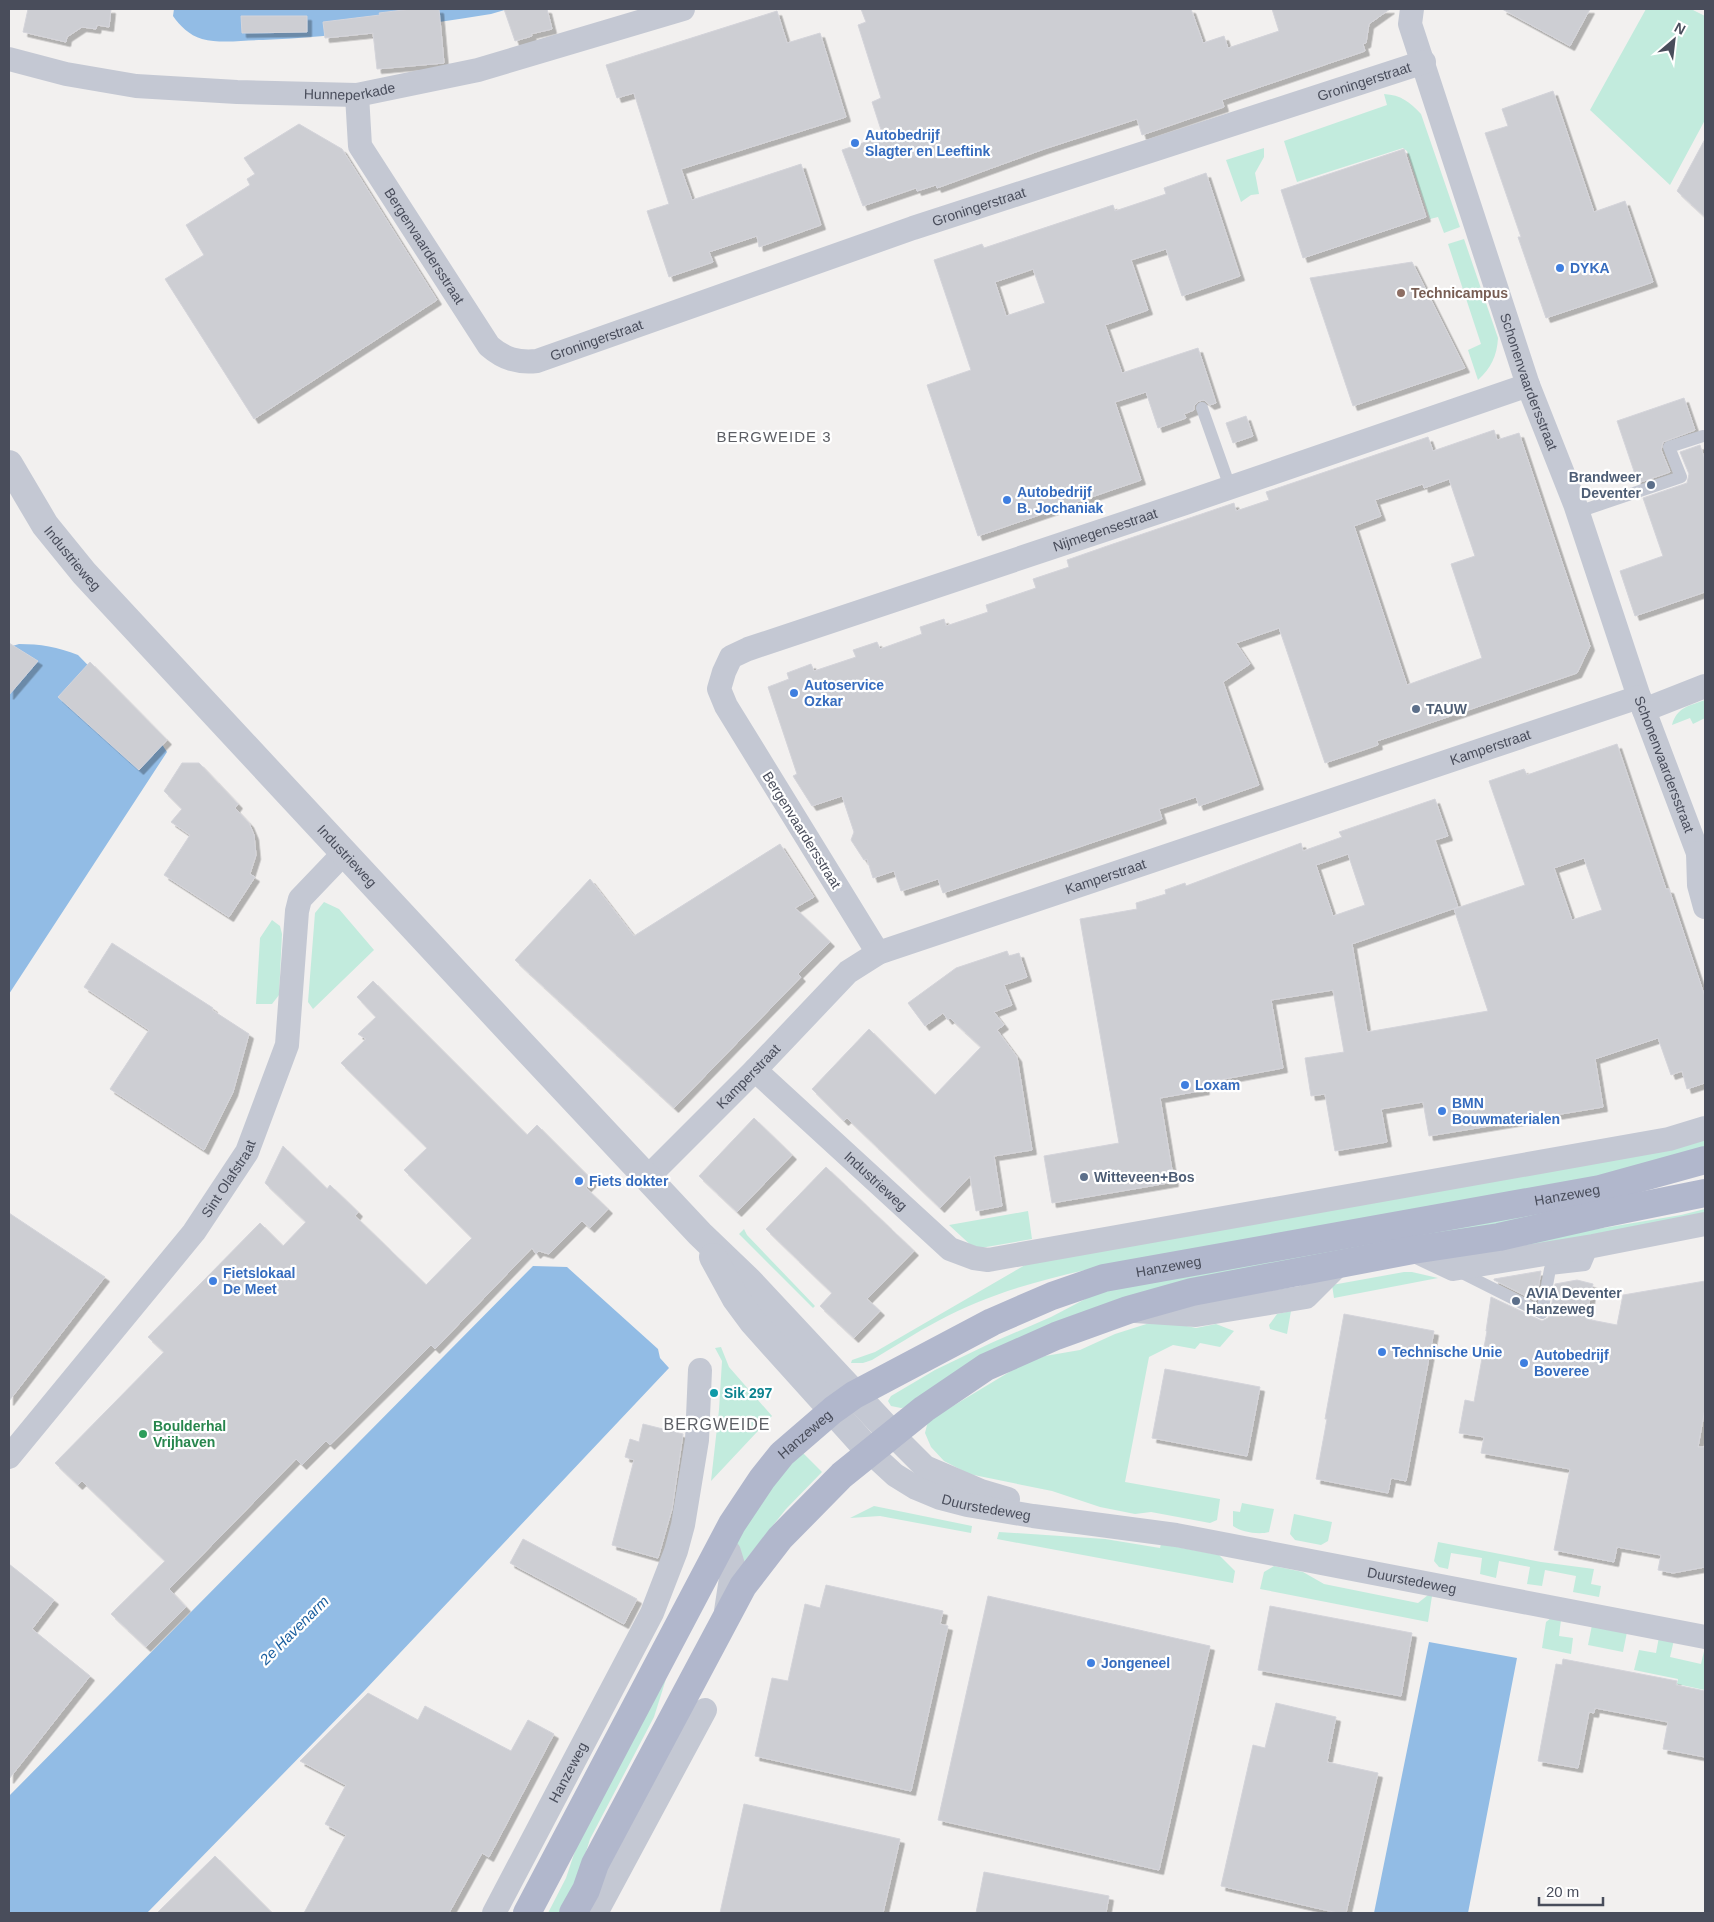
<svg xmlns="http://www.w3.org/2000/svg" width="1714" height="1922" font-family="Arial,sans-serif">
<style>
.green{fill:#c2ebdd}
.water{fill:#92bce5}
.building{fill:#cdced3;stroke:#d4d4da;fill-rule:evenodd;filter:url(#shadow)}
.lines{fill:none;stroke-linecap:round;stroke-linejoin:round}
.service{stroke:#c4c8d3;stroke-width:12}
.minor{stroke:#c4c8d3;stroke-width:24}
.tertiary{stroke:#c4c8d3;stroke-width:28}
.primary{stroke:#b1b7cc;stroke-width:28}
.shop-dot{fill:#3f7fe0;stroke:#fff;stroke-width:2}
.education-dot{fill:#8d6e63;stroke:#fff;stroke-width:2}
.service-dot{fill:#5c6f8a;stroke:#fff;stroke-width:2}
.culture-dot{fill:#0f9aa8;stroke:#fff;stroke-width:2}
.leisure-dot{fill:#2e9e5b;stroke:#fff;stroke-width:2}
.labels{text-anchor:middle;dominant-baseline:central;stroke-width:4.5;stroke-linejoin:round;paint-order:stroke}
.street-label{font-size:14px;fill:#494d5b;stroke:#fff}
.shop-label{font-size:14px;font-weight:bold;fill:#366cbe;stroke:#fff;text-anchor:start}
.education-label{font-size:14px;font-weight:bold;fill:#785e54;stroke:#fff;text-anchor:start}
.service-label{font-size:14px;font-weight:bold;fill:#4e5e75;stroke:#fff;text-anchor:start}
.culture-label{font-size:14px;font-weight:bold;fill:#0d838f;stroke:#fff;text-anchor:start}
.leisure-label{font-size:14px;font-weight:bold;fill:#27864d;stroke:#fff;text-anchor:start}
.neighbourhood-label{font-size:15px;letter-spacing:1px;fill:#5c5e64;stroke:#fff}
.water-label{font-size:15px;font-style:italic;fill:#185d9e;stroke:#fff}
.quarter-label{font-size:16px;letter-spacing:1px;fill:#5c5e64;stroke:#fff}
</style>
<defs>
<filter id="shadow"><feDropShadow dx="4.5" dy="4.5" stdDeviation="0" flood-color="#0004"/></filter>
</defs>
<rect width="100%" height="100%" fill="#f2f0ef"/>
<path class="green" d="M1646,9H1691L1705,16V120L1670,185L1590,110Z
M1384,94C1401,95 1410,102 1421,114L1460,227L1444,233L1438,217L1430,219L1407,151L1403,148L1297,182L1284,141L1387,105Z
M1264,148V157L1255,173L1259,194L1251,195L1241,202L1226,160Z
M1464,239L1498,338C1497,356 1491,368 1478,380L1468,350L1481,344L1448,244Z
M1705,700V718L1693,724L1690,718L1672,725C1677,707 1689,706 1705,700Z
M324,902L339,909L374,950L313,1009L308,1002L315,913Z
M272,920L280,926L282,934L279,995L272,1004H256L260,938Z
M1705,1139V1151L1587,1182L1104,1266C1047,1278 989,1293 938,1321C915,1333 894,1347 872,1360L863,1363H851L852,1360L875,1352L1032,1261Z
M1705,1209V1214L1473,1259L1448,1254L1681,1215Z
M1028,1211L1032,1239L975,1249L949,1225Z
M1540,1213L1568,1214L1226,1275L908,1407L901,1408L891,1406L888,1401L891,1396L935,1370L991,1343L1051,1317L1093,1295L1106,1290Z
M744,1229L747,1235L815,1306L813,1308L739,1234Z
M1404,1272H1412L1438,1278L1334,1298L1332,1285Z
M1291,1311L1287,1334L1270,1329L1269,1325L1277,1314Z
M1159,1320L1196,1328L1216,1324L1234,1331L1220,1347L1200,1343L1195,1349L1173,1345L1149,1357L1125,1482L1220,1499L1217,1520L1210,1523L1151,1512L1135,1514L1100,1507L1052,1491L969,1474L944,1461L931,1447L925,1433L928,1421L1021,1365L1045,1356L1080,1350L1115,1334Z
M721,1347L729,1367L772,1416L711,1481L719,1410L722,1361L715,1348Z
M801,1451L822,1472L786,1509L743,1563L739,1561L736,1538L753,1506Z
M1242,1503L1274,1509L1269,1532C1259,1535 1241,1532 1233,1526V1511L1240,1512Z
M874,1506L972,1526L971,1533L880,1516L850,1518Z
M1294,1514L1332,1522L1328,1541L1321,1545L1295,1540L1290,1534Z
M999,1532L1105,1539L1160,1548L1161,1544L1219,1555L1235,1571L1233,1583L997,1539Z
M1438,1542L1541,1562L1594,1569L1591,1584L1601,1586L1599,1597L1573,1592L1576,1576L1545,1570L1542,1586L1527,1584L1530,1567L1499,1561L1496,1578L1480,1574L1482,1558L1451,1553L1448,1569L1439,1567L1434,1561Z
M1274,1566L1303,1572L1324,1584L1418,1603L1428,1595L1432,1596L1428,1622L1260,1589L1264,1572Z
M1551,1618L1561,1620L1559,1636L1573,1638L1571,1654L1542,1648L1546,1622Z
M1592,1625L1627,1632L1623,1652L1588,1645Z
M1659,1637L1674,1640L1670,1657L1701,1664L1705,1647V1690L1677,1684L1678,1679L1634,1670L1639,1650L1656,1653Z
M666,1679L654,1717L590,1839L576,1884L561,1913H548L566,1878L583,1827Z"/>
<path class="water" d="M174,9H508L491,14C415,26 340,37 263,40C244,40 221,44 202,39C189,35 180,26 173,16Z
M19,644C40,644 58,647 78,655L155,734L167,752L9,994V647Z
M533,1266L567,1267L658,1349L660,1358L669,1368L365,1690L147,1913H9V1796Z
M1429,1642L1517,1658L1468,1913H1374Z"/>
<path class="building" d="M28,9H111L109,27L97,25L96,29L82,27L67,37L66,42L23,32Z
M411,9H439L444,63L377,69L373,33L325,38L323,22L380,15L379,13Z
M504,9H547L552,29L531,34L532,36L515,41Z
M861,9H1191L1203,43L1224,36L1228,48L1279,31L1272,9H1390L1369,24L1366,43L1363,44L1365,51L1222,100L1224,107L1142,135L1137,119L1044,149L937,188L936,185L917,191L916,188L863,206L842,150L883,136L872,102L881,98L858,25L866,22Z
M1502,9H1590L1570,46Z
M777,11L787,43L820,33L846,117L681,169L692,200L801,164L821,225L759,247L757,236L709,252L713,262L669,277L647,211L669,204L634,93L617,98L606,65Z
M241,16H307V32L242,33Z
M1553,91L1594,212L1625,201L1653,282L1546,318L1518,237H1521L1485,133L1508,126L1502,109Z
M299,124L342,149L437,300L254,419L165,279L204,255L186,225L250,185L247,179L255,174L244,158Z
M1705,139V217L1677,191Z
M1404,149L1426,217L1303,258L1281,190Z
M1206,173L1240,276L1182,296L1166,249L1131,260L1148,310L1105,325L1122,373L1198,348L1216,403L1210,405L1204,400L1199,401L1194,406V410L1184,414L1186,418L1158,428L1146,392L1115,402L1141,480L978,536L927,385L971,370L934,260L982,244L984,248L1113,205L1115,211L1166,194L1164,188ZM1033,269L1045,303L1006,316L995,282Z
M1412,262L1465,368L1353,406L1310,278Z
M1684,398L1695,430L1663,442L1661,450L1670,472L1638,483L1617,421Z
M1246,416L1253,436L1233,443L1226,423Z
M1494,430L1497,440L1519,433L1590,646L1577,673L1377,741L1378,745L1325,763L1279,628L1236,643L1250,664L1223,682L1259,785L1199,806L1196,797L1159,809L1162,819L943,893L938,879L901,891L894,871L873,878L867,859L864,860L851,840L854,832L842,796L812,806L793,776L797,774L768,687L789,679L787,673L811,664L814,671L856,657L853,650L877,642L880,649L922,634L920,627L944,619L946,626L988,612L986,605L1036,588L1033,579L1069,567L1067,560L1110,545L1234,503L1236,511L1269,500L1266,492L1428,437L1433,451ZM1449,479L1475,556L1451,564L1482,658L1407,685L1354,526L1381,516L1375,500L1423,484L1424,488Z
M1700,445L1705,460V592L1635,616L1620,571L1663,556L1643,498L1687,483L1689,474L1680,452Z
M9,643L38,661L9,695Z
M90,662L167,740L139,770L58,697Z
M1617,744L1666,889H1669L1705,997V1083L1687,1089L1682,1071L1671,1075L1658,1038L1595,1059L1603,1107L1429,1136L1423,1102L1381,1109L1387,1142L1335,1151L1325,1094L1311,1096L1305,1058L1344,1052L1333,990L1271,1000L1283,1068L1203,1083L1205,1090L1160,1098L1174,1182L1052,1203L1044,1156L1119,1143L1080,919L1137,909L1136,903L1166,894L1165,890L1185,883L1186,886L1301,843L1303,851L1342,837L1339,832L1435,799L1448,836L1435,840L1458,907L1352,944L1367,1032L1488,1011L1454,909L1525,885L1489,781L1524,769L1527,775ZM1348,854L1365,905L1333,916L1316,865ZM1584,858L1602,910L1572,920L1554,868Z
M182,763H199L238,804L235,808L249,823L254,835L256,855L250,874L255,877L229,917L164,875L190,835L171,822L182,809L164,791Z
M780,844L814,897L795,908L830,942L798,974L801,977L674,1108L515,960L590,879L634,936Z
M112,943L213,1008L212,1010L249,1034L233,1092L204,1150L110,1089L149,1030L84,987Z
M1007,951L1009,956L1019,953L1027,977L1004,985L1012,1005L994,1012L1004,1025L997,1030L1017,1057L1032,1150L994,1156L1002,1206L976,1211L970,1176L940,1208L847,1118L844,1121L812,1089L869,1029L935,1095L981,1047L950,1018L948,1020L943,1013L925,1026L908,1003L956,968Z
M373,981L527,1135L537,1125L593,1181L586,1188L608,1209L590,1228L582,1221L549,1254L539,1251L536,1254L532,1248L435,1349L431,1345L330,1445L326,1441L302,1465L296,1459L169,1589L186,1607L146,1647L111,1614L165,1561L82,1481L78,1485L55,1463L164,1352L148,1337L260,1223L283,1246L306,1222L265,1183L283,1146L327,1189L330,1185L358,1212L355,1216L426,1285L472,1238L404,1170L427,1148L341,1063L366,1039L358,1034L376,1017L357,997Z
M754,1118L792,1155L737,1212L699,1176Z
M826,1167L914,1251L867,1299L880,1311L854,1338L820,1306L832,1293L766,1229Z
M9,1213L105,1277L9,1401Z
M1541,1271L1536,1301L1494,1280V1279Z
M1577,1280L1593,1284L1586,1319L1617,1325L1623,1295L1705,1281V1408L1698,1447H1705V1567L1673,1573L1658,1570L1661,1555L1617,1547L1614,1562L1554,1550L1570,1469L1481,1453L1484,1437L1459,1433L1465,1400L1474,1402L1487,1331H1486L1491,1297L1542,1321L1548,1318L1550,1315L1555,1284Z
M1344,1314L1434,1331L1406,1481L1391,1478L1388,1493L1316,1479L1327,1419H1325Z
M1165,1369L1260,1387L1247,1456L1152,1438Z
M643,1424L683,1434L672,1509L658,1558L612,1545L634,1460L625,1457L630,1439L639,1442Z
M523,1539L637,1599L624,1624L510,1563Z
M9,1564L54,1600L32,1629L90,1676L9,1779Z
M826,1585L943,1611L940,1624L948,1626L911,1791L755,1756L772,1678L788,1681L805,1604L820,1608Z
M988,1596L1210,1646L1159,1870L938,1820Z
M1270,1606L1412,1633L1401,1696L1258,1670Z
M1563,1659L1677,1681L1676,1685L1705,1691V1757L1663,1749L1668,1722L1595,1708L1594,1713L1589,1712L1578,1768L1538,1761L1556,1664L1562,1665Z
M368,1693L418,1720L425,1706L511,1751L528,1720L554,1734L489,1857L482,1853L449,1913H304L346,1835L325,1824L346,1785L300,1761Z
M1276,1703L1336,1717L1327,1762L1378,1773L1346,1913H1338L1221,1886L1253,1745L1265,1748Z
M744,1804L900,1839L883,1913H720Z
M215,1856L272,1913H157Z
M984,1872L1109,1896L1106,1913H976Z"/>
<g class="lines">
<path class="service" d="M1202,408L1230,487
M1578,512L1681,477L1669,447L1703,436
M1458,1271L1542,1313L1550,1269L1585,1265L1593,1246"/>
<g class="minor">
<path id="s1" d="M1412,9L1410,24L1528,385L1575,504L1639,697L1698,853L1705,864"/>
<path id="s2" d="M9,59L66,74L136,86L237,92L357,95L478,70L683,9"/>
<path id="s3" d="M357,95L360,146L489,346C504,359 518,363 537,361L913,228L1424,62"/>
<path d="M1644,710L1705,686"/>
<path d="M1698,853L1699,885L1705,907"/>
<path id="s4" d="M878,953L726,706L719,689L724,672L731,657L748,649L1185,503L1528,385"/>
<path id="s5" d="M755,1070L950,1249L974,1258L988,1260L1669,1139L1705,1128"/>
<path id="s6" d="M648,1177L755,1070L848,972L878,953L1639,697"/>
<path d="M1413,1250L1453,1269L1593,1246L1705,1224"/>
<path d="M1135,1311L1196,1315L1306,1297L1339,1264"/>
<path d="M892,1434L925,1467L981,1491L1008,1499"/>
<path id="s7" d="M870,1452L895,1475L916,1488L940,1498L967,1505L1033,1516L1176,1535L1705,1637"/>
<path id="s8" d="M9,1457L194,1232L247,1152L287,1045L297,911L300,899L343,854"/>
<path d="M720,1547L729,1552L733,1565L726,1611"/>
<path id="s9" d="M494,1913L652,1613L676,1551L683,1525L697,1440L700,1370"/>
<path d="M596,1913L705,1710"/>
</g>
<g class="tertiary">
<path id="s10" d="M9,464L45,525L84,573L521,1043L700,1234L748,1280L892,1434"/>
<path d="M713,1257L736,1299L753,1322L870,1452"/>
</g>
<g class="primary">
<path id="s11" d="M527,1913L732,1524L762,1479L782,1454L833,1410L854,1395L992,1322L1052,1296L1104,1278L1600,1189L1705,1160"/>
<path d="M573,1913L586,1890L595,1864L743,1586L780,1538L842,1475L924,1409L986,1367L1056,1336L1128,1310L1192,1292L1413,1250L1499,1237L1601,1214L1705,1193"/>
</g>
</g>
<g class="shop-dot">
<circle cx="855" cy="143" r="5"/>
<circle cx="1560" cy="268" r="5"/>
<circle cx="1007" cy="500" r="5"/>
<circle cx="794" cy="693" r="5"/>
<circle cx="1185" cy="1085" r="5"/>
<circle cx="1442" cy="1111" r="5"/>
<circle cx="579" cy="1181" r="5"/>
<circle cx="213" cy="1281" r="5"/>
<circle cx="1382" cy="1352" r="5"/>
<circle cx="1524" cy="1363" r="5"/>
<circle cx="1091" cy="1663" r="5"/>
</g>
<circle class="education-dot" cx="1401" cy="293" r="5"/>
<g class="service-dot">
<circle cx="1651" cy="485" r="5"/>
<circle cx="1416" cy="709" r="5"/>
<circle cx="1084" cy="1177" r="5"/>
<circle cx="1516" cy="1301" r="5"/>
</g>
<circle class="culture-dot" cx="714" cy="1393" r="5"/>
<circle class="leisure-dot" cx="143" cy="1434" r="5"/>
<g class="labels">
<g class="street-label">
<text stroke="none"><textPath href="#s3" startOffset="1214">Groningerstraat</textPath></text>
<text stroke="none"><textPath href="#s2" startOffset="344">Hunneperkade</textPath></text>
<text stroke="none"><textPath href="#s3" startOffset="809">Groningerstraat</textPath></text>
<text stroke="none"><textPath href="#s3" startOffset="170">Bergenvaardersstraat</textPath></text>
<text stroke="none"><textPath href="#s3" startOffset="404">Groningerstraat</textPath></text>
<text stroke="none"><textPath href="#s1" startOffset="392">Schonenvaardersstraat</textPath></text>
<text stroke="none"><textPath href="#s4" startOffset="738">Nijmegensestraat</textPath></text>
<text stroke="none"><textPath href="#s10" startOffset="114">Industrieweg</textPath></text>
<text stroke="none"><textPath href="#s6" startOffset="968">Kamperstraat</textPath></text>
<text stroke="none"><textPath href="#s1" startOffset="798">Schonenvaardersstraat</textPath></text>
<text transform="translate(802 830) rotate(58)">Bergenvaardersstraat</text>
<text stroke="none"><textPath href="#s10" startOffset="519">Industrieweg</textPath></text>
<text stroke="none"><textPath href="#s6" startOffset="562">Kamperstraat</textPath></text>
<text stroke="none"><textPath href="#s6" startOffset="142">Kamperstraat</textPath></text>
<text stroke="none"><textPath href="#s8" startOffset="355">Sint Olafstraat</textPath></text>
<text stroke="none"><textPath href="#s5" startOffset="164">Industrieweg</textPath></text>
<text stroke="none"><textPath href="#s11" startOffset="1366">Hanzeweg</textPath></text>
<text stroke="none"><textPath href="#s11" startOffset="961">Hanzeweg</textPath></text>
<text stroke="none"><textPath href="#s11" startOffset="556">Hanzeweg</textPath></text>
<text stroke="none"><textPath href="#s7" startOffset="132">Duurstedeweg</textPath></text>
<text stroke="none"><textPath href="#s7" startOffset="564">Duurstedeweg</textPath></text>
<text stroke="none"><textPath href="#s9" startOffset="159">Hanzeweg</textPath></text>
</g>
<g class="shop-label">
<text x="865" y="135">Autobedrijf<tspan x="865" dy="16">Slagter en Leeftink</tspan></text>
<text x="1570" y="268">DYKA</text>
<text x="1017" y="492">Autobedrijf<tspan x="1017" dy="16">B. Jochaniak</tspan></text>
<text x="804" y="685">Autoservice<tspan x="804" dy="16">Ozkar</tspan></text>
<text x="1195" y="1085">Loxam</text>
<text x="1452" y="1103">BMN<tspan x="1452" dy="16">Bouwmaterialen</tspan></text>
<text x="589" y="1181">Fiets dokter</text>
<text x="223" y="1273">Fietslokaal<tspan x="223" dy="16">De Meet</tspan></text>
<text x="1392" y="1352">Technische Unie</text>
<text x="1534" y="1355">Autobedrijf<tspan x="1534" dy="16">Boveree</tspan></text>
<text x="1101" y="1663">Jongeneel</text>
</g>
<g class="education-label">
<text x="1411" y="293">Technicampus</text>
</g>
<g class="service-label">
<text x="1641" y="477" text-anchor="end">Brandweer<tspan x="1641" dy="16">Deventer</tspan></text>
<text x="1426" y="709">TAUW</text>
<text x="1094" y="1177">Witteveen+Bos</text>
<text x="1526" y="1293">AVIA Deventer<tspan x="1526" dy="16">Hanzeweg</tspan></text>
</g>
<g class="culture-label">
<text x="724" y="1393">Sik 297</text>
</g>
<g class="leisure-label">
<text x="153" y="1426">Boulderhal<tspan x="153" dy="16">Vrijhaven</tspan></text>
</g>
<g class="neighbourhood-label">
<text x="774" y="436">BERGWEIDE 3</text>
</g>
<g class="water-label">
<text transform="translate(294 1630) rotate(-45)">2e Havenarm</text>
</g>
<g class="quarter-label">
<text x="717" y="1424">BERGWEIDE</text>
</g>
</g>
<rect width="1714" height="1922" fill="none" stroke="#494d5b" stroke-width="20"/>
<g transform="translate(1674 40) rotate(28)" stroke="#ffffff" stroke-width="4" paint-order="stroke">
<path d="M0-4L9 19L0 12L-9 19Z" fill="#494d5b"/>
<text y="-8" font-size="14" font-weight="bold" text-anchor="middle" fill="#494d5b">N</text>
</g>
<path d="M1539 1897v8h64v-8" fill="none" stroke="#494d5b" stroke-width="2.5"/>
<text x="1546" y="1897" font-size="15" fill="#494d5b" stroke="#ffffff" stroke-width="4" paint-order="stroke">20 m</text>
</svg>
